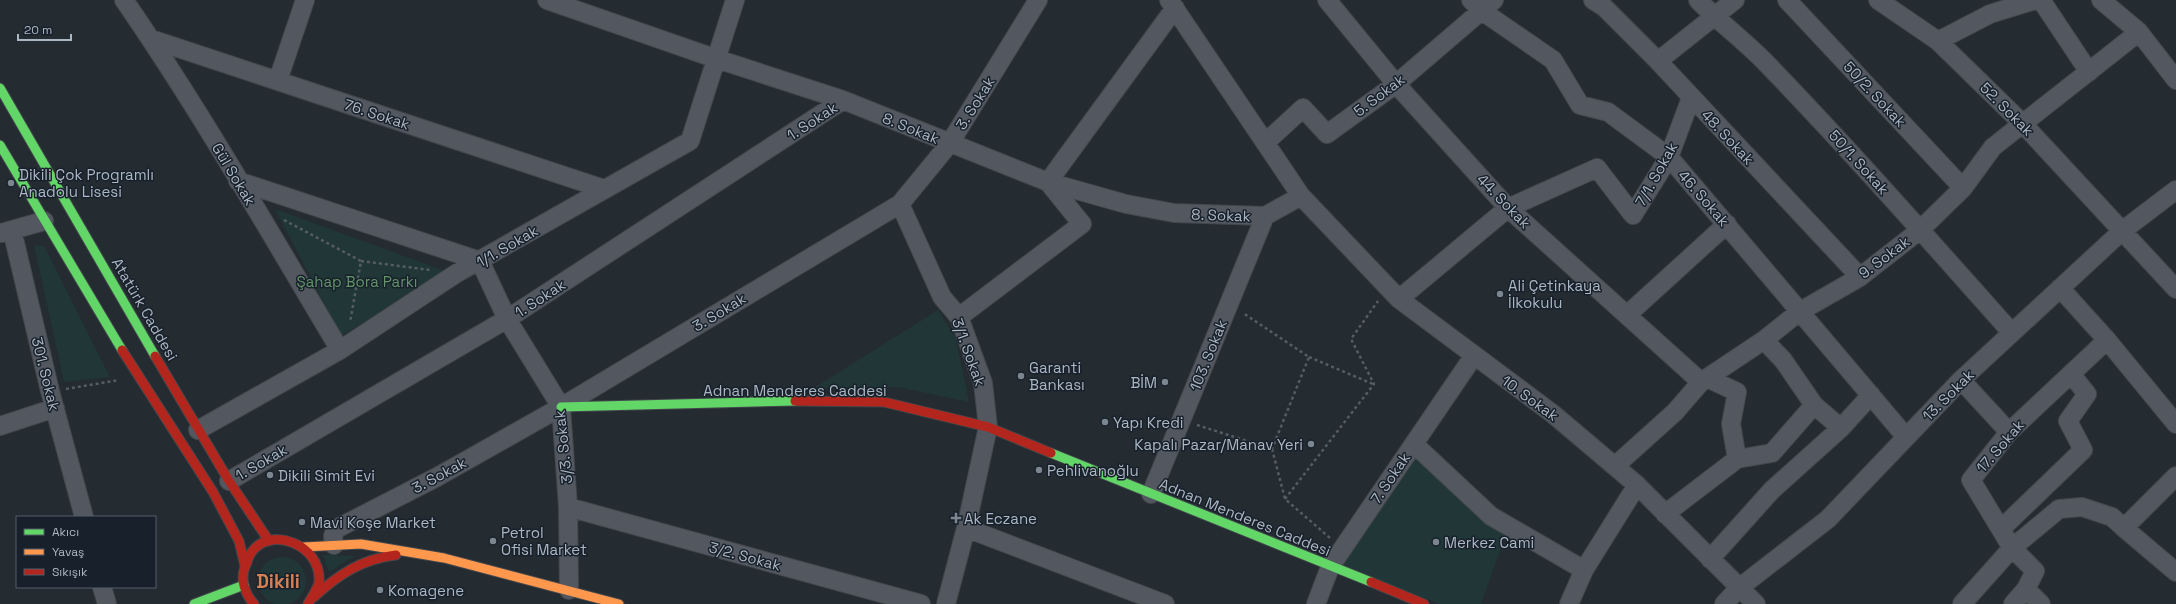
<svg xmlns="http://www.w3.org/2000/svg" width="2176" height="604" font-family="'Space Grotesk',sans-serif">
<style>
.green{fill:#213637}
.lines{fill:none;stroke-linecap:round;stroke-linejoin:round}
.street-casing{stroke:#42474c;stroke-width:20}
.fast-casing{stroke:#42474c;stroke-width:11}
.slow-casing{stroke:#42474c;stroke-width:11}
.jam-casing{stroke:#42474c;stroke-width:11}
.path{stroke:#565d62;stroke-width:2.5;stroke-dasharray:3 3;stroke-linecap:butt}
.street{stroke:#535860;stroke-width:18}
.fast{stroke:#63d668;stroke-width:9}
.slow{stroke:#ff974d;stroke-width:9}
.jam{stroke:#b3261e;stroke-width:9}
.poi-dot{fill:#7c8691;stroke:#18212b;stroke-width:1.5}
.labels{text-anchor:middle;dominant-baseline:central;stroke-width:3;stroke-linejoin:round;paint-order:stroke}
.street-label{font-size:15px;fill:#acb7c4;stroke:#18212b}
.poi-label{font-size:15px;fill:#acb7c4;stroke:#18212b;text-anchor:start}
.park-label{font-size:15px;fill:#63946a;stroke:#18212b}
.district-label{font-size:19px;font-weight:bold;fill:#d48156;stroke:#18212b}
</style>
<rect width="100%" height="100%" fill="#242b31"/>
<path class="green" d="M275,209L448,272L341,336Z
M34,245L44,246L110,377L64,382Z
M938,310L956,339L969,402L898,387L814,388Z
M1416,455L1506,534L1481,604H1440L1338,565Z
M323,555L355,556L329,572Z
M258 581a24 24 0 1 1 48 0a24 24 0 1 1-48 0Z"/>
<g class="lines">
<g class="street-casing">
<path id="street" d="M124,0C202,113 270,233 340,350
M547,0L717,59L843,100L1048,182L1126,204L1174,213L1265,216L1301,196
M1169,0L1301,196L1399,299L1553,414L1637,485L1756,604
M1327,0L1396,84L1508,208L1701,382
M1471,0L1482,11L1553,60L1580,105L1608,112L1669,157L1906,437
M1593,0L1604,7L1658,61L1860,277
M1698,0C1720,23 1745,41 1767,64C1851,151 1931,242 2012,333
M1787,0L1963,188
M1878,0L1938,41L2023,124L2176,289
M2041,0L2089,72
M2101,0L2139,32L2176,80
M151,39L604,189
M1938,41L1990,14L2035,0
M1658,61L1735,0
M278,80L305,0
M1266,142L1303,108L1327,134L1396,84L1494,0
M238,181L480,261
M900,204L942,297L959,317L983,383L988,427L966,528L946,604
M12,230L50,391L84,517
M1,233L44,221
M480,261L507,319L561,407L568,507L569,590
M2060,288L2107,340L2176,424
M1399,299L1508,208L1597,168L1633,215L1669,157L1691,98
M1627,315L1727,224
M959,317L1082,224L1048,182L1175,8
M1764,340L1783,360L1814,405L1841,428
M1707,378L1737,392L1731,424L1737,459
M1961,380L2009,432
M0,426L55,408
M198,430L340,350L457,273L690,141L735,0
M1414,444L1491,516L1584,570
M1615,466L1675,412L1701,382L1764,340L1799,312L1860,277L1920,230L1963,188L1993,147L2139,32
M229,481L507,319L843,100
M1151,494L1265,216
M568,507L921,604
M1665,514L1737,459L1772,453L1814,405
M966,528L1165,604
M2124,528L2176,572
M2001,529L2083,450L2068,421L2087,394L2071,374
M334,545L333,536L336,529L437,477L561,407L900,204L950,143L1038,0
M1710,559L1772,490L1841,428L1871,395
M102,587L107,604
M1316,604L1330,567L1473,357
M1569,604L1584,570L1637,485
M1724,604L1739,588L1828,519L1961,380L2122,231L2176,190
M1962,604L2012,548L2059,509L2082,507L2112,517L2124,528L2176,476
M2013,604L2026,589
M2041,604L2026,589L2035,571L2012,548L1971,480L2009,432L2107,340"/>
</g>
<g class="fast-casing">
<path id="fast" d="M0,88L155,356
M0,145L122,350
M561,407L795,401
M1051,453L1371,582
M194,604L244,585"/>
</g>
<g class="slow-casing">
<path id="slow" d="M304,547L361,544L444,558L619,604"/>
</g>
<g class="jam-casing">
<path id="jam" d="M122,350L213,492L239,541L245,566
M155,356L229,481L269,541
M795,401L884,402L988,427L1051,453
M1371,582L1424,604
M314,597C339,574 362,559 396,555
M254,604C245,594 240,580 245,567C247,563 248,557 251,553C269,525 322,544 319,582C318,589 311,598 308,604"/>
</g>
<path class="path" d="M284,220L361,261L350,322
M361,261L430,270
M1309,357L1373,384
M66,389L119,380
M1197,425L1272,449L1309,357L1243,313
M1272,449L1285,499L1330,538
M1285,499L1374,384L1351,339L1378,301"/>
<use href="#street" class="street"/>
<use href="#fast" class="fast"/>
<use href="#slow" class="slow"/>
<use href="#jam" class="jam"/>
</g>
<g class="poi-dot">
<circle cx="11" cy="183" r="4"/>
<circle cx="1500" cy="294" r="4"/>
<circle cx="1021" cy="376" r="4"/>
<circle cx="1165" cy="382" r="4"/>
<circle cx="1105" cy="422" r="4"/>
<circle cx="1311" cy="444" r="4"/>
<circle cx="1039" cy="470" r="4"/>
<circle cx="270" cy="475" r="4"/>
<path d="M954 512h4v4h4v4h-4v4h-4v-4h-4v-4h4z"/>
<circle cx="302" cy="522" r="4"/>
<circle cx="493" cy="541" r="4"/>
<circle cx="1436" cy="542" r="4"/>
<circle cx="380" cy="590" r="4"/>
</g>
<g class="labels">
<g class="street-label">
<text transform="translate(1875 94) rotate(47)">50/2. Sokak</text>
<text transform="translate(1379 95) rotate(-37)">5. Sokak</text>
<text transform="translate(975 103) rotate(-58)">3. Sokak</text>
<text transform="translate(2007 109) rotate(45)">52. Sokak</text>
<text transform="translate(377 114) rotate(18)">76. Sokak</text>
<text transform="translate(812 121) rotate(-33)">1. Sokak</text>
<text transform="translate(911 128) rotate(22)">8. Sokak</text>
<text transform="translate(1728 137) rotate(47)">48. Sokak</text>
<text transform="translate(1859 162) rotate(48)">50/1. Sokak</text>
<text transform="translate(234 174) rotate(59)">Gül Sokak</text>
<text transform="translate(1656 174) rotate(-61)">7/1. Sokak</text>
<text transform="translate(1704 198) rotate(49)">46. Sokak</text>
<text transform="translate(1504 201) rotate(46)">44. Sokak</text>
<text transform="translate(1221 215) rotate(2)">8. Sokak</text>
<text transform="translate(507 246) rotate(-30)">1/1. Sokak</text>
<text transform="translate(1884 257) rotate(-37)">9. Sokak</text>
<text transform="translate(540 298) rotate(-33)">1. Sokak</text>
<text transform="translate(145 309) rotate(60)">Atatürk Caddesi</text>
<text transform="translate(719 312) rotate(-31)">3. Sokak</text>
<text transform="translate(969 352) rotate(70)">3/1. Sokak</text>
<text transform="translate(1208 355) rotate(-68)">103. Sokak</text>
<text transform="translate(46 374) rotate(76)">301. Sokak</text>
<text x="795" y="390">Adnan Menderes Caddesi</text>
<text transform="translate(1948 395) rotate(-45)">13. Sokak</text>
<text transform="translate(1530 398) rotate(36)">10. Sokak</text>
<text transform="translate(2000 446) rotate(-49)">17. Sokak</text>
<text transform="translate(563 447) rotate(-96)">3/3. Sokak</text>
<text transform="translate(261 462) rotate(-30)">1. Sokak</text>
<text transform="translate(439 475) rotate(-28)">3. Sokak</text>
<text transform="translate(1390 478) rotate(-56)">7. Sokak</text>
<text transform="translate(1245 517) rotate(22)">Adnan Menderes Caddesi</text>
<text transform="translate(745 556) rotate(15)">3/2. Sokak</text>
</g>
<g class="poi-label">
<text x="19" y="174">Dikili Çok Programlı<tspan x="19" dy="17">Anadolu Lisesi</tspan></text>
<text x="1508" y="285">Ali Çetinkaya<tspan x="1508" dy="17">İlkokulu</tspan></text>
<text x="1029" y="367">Garanti<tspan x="1029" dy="17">Bankası</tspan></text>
<text x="1157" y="382" text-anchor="end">BİM</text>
<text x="1113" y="422">Yapı Kredi</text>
<text x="1303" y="444" text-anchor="end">Kapalı Pazar/Manav Yeri</text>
<text x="1047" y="470">Pehlivanoğlu</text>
<text x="278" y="475">Dikili Simit Evi</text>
<text x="964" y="518">Ak Eczane</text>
<text x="310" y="522">Mavi Koşe Market</text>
<text x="501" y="532">Petrol<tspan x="501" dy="17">Ofisi Market</tspan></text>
<text x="1444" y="542">Merkez Cami</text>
<text x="388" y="590">Komagene</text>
</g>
<g class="park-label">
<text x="357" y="281">Şahap Bora Parkı</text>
</g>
<g class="district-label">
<text x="278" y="581">Dikili</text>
</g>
</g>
<rect x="16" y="516" width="140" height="72" fill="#18212b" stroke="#535d68"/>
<rect x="24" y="529" width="20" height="6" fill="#63d668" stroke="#535d68"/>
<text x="52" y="536" font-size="12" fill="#acb7c4">Akıcı</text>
<rect x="24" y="549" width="20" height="6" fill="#ff974d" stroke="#535d68"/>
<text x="52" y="556" font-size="12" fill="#acb7c4">Yavaş</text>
<rect x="24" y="569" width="20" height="6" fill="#b3261e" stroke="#535d68"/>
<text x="52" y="576" font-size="12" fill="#acb7c4">Sıkışık</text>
<path d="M18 34v6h53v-6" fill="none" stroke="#acb7c4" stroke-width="2"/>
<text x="24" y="34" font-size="12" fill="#acb7c4" stroke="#18212b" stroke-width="3" paint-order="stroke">20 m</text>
</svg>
